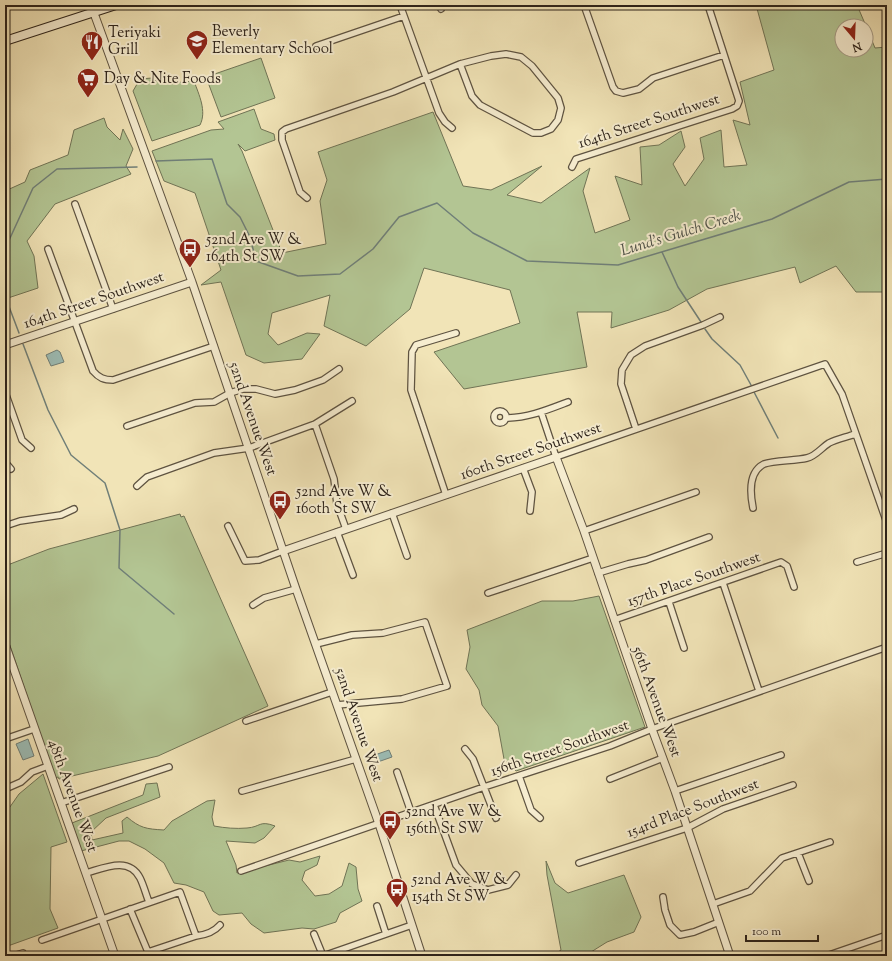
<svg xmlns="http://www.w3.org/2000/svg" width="892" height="961" font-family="'Sorts Mill Goudy',serif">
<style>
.green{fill:#b3c593;stroke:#707456}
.water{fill:#9cbdb6;stroke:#707f78}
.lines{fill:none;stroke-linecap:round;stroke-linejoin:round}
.stream{stroke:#707f78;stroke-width:1.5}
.minor-casing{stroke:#5e5341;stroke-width:8}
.tertiary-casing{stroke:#5e5341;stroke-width:9}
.secondary-casing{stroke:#2d231a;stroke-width:10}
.minor{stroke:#f6edd0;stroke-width:5.5}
.tertiary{stroke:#f6edd0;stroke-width:7}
.secondary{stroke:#f6edd0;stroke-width:8}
.labels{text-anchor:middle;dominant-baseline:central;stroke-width:4;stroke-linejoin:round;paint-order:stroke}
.poi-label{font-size:15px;fill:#2d231a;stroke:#f6edd0;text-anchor:start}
.street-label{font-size:15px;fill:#2d231a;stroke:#f6edd0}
.water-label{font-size:16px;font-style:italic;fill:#4e5149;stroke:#f6edd0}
</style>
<rect width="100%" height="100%" fill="#f1e4b7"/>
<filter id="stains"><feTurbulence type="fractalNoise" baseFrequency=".005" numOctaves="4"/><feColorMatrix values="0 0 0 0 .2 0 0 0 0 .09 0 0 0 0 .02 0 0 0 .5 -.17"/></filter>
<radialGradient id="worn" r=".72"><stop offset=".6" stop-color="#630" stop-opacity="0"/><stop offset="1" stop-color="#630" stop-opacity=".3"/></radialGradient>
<path class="green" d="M756,5H857L866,26H842V50H866V26L875,48L887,47V292H856L836,266L800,283L795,267L707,289L669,310L611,328L612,312H577L587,367L464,389L434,352L520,323L510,290L424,268L410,309L366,346L324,326L330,295L272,313L268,334L278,345L307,333L320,334L302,359L264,363L246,355L221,282L201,285L221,270L195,193L164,181L152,151L211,130L224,129L218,122L254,109L261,129L274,134L275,140L245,151L238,144L242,151L282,253L326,244L320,201L327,180L318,152L433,112L463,186L491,190L542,166L507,195L541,203L590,168L583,191L595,233L630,220L615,176L642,185L640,147L659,145L681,131L685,147L673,164L685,186L704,159L700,138L721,130L724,167L747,165L733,120L750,125L740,82L774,70Z
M261,58L275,98L221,117L206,77Z
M169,76L172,83L194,81C199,95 207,111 200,125L152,141L133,91L140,79L152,78L156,81Z
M104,118L107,127L120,140L123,129L133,149L126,166L131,174L55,204L27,241L34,256L38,288L5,299V191L25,182L30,170L68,155L74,130Z
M180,514L181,517L184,516L268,706L158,756L59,779L58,777L55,778L5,631V566L49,549Z
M599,596L645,727L516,771L504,759L498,726L482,705L479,690L466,669L470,647L467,630L542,601H573Z
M43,774L67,842L51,847L50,909L58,928L5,947V814L19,794Z
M157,783L160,797L106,818L91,832L92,840L123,833L122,821L127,817C140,828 146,829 164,830L172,821L207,801L215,800L212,817L214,826C225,828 236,829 247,828C261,827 259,820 275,826L264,838L255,843L226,841L236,865L237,873L289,860L300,862L320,856L317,865L305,871L302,880L315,896L329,894L342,886L349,863L356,867L358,889L362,901L340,913L336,922L314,929L302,928L264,933L251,924L242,913L219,915L213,911L204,892L186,885L174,883L164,863L145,849L129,841H119L81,851L72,823L143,795L146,784Z
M546,861L555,883L568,893L624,875L641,917L634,932L607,942L591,952L590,956H552L561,950L547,875Z"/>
<path class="water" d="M57,350L60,352L64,362L51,366L46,355Z
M28,739L34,756L23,760L16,744Z
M389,750L392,757L372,764L369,757Z"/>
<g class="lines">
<path class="stream" d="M156,161L212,159L227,204L240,217L250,237L256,261L298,276L340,274L373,249L399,217L437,203L473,233L527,261L618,265L772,219L849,182L887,179
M5,249L33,188L57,169L137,167
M662,252L678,287L701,322
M5,296L19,333
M705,329L712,339L740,365L751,385
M23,344L48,410L71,455L105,483L120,530L119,568L174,614
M754,392L778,438"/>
<g class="minor-casing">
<path id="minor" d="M400,5L439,113L445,122L452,128
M439,5L441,9
M584,5L613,87L616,91L623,93L639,89L653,78L724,55
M884,5L886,9
M316,46L404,16
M572,167L576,159L732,109L737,106L739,101L708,5
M307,198L300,192L282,140V132L286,129L393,92L460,64L491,56L506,54L521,57L532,66L558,98L561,108L558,120L551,129L541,133H533L480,105L472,96L460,64
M75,204L113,309
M48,249L93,371C99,378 104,380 113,380L214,346
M5,392L22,440L31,448
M494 417a6 6 0 1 1 12 0a6 6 0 1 1-12 0Z
M541,412L556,457L825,364L842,394L887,523
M506,418C528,418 547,410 568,402
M315,424L334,479L337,504L346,529
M127,426L195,403L214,402L230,393L243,389H256L275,394L295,390L323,380L339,369
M636,429L621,384L622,370L631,355L645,346L703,325L720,317
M5,462L11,469
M523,468L532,492L530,511
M137,486L147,477L214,453L249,448L315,424L352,401
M446,495L411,390L412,352L416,345L456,333
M753,508C750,493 748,472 764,464C774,460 795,461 807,458C816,456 821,448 829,443C837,439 847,437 855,434
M392,513L407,556
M5,526L20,521L61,515L74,509
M228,526L245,561L259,560L283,551
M584,531L696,492
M337,532L353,575
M857,562L887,553
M598,573L628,564L646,560L709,537
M723,583L759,691
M488,593L593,558
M669,602L684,648
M253,605L264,598L296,589
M614,620L781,562L787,566L794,587
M316,644L352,635L383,633L425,622L447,686L402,699L337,705
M246,721L332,692
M5,739L34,729
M465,749L473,759L496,818
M397,772L411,812
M519,776L531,810L540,818
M610,779L663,758
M5,789L21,782L32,772L48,766
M242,791L356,759
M675,791L781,755
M61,803L169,767
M434,805L456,865L472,884L488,890L508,885L516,875
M798,853L809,881
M579,863L687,828L723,809L793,785
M241,871L484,787L610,746L652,729L887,647
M86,873C104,868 129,856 140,878C144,886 146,895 149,902
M663,897L665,910L670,925L680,935L694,932L719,922
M713,904L750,891L782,858L830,842
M377,906L386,934
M130,909L148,952L196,936C205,935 214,932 220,925
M314,934L323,956L412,925
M42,940L180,892L196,936
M13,956L23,953
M826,956L887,935"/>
</g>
<g class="tertiary-casing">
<path id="tertiary" d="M91,5L192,282L296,589L379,824L422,956
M5,345L192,282
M283,551L556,457L584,531L652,729L675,791L730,956
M5,644L115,956"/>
</g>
<g class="secondary-casing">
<path id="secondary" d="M5,41L116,5"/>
</g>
<use href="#minor" class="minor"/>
<use href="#tertiary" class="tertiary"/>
<use href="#secondary" class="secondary"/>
</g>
<defs>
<g id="school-pin" transform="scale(1.15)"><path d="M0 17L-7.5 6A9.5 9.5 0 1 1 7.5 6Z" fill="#8f2418" stroke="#f6edd0"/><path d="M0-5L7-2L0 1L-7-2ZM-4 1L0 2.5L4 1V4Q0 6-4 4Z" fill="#fff"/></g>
<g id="restaurant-pin" transform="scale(1.15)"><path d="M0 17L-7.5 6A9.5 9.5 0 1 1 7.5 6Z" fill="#8f2418" stroke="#f6edd0"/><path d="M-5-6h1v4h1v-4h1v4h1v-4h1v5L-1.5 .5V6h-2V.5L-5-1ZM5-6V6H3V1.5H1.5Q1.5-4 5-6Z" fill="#fff"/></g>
<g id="supermarket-pin" transform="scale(1.15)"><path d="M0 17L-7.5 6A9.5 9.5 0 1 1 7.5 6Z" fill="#8f2418" stroke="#f6edd0"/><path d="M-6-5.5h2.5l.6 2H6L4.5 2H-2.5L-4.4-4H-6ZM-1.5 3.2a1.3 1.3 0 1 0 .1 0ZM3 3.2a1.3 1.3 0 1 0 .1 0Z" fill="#fff"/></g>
<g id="bus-pin" transform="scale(1.15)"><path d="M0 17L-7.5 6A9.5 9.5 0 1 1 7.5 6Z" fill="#8f2418" stroke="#f6edd0"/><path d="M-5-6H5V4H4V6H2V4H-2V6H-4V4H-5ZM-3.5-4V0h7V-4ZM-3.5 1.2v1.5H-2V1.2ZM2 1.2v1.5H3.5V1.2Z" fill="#fff"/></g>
</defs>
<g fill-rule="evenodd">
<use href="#school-pin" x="197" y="41"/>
<use href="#restaurant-pin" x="92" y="42"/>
<use href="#supermarket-pin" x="88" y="79"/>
<use href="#bus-pin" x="190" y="249"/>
<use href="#bus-pin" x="280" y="501"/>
<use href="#bus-pin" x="390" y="821"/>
<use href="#bus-pin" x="397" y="889"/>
</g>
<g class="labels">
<g class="poi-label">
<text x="212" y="32">Beverly<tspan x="212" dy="17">Elementary School</tspan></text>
<text x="108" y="33">Teriyaki<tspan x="108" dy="17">Grill</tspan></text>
<text x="104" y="79">Day &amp; Nite Foods</text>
<text x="206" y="240">52nd Ave W &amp;<tspan x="206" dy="17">164th St SW</tspan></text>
<text x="296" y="492">52nd Ave W &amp;<tspan x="296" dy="17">160th St SW</tspan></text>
<text x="406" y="812">52nd Ave W &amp;<tspan x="406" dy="17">156th St SW</tspan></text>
<text x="412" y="880">52nd Ave W &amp;<tspan x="412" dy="17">154th St SW</tspan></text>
</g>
<g class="street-label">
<text transform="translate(649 122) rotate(-18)">164th Street Southwest</text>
<text transform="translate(94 301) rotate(-19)">164th Street Southwest</text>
<text transform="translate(252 419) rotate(71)">52nd Avenue West</text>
<text transform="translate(531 452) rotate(-19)">160th Street Southwest</text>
<text transform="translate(694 580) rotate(-19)">157th Place Southwest</text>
<text transform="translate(656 702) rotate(70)">56th Avenue West</text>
<text transform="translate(358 725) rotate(71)">52nd Avenue West</text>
<text transform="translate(560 749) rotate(-19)">156th Street Southwest</text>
<text transform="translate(72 796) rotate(70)">48th Avenue West</text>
<text transform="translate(693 809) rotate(-21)">154rd Place Southwest</text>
</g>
<g class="water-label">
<text transform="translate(681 234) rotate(-17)">Lund's Gulch Creek</text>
</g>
</g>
<rect width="892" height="961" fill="none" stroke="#f1e4b7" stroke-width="20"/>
<rect x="6" y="6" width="880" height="949" fill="none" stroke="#2d231a" stroke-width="2"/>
<rect x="10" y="10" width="872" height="941" fill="none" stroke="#2d231a"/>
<g transform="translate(854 38) rotate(161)"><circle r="19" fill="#f6edd0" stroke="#a69c87"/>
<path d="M0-3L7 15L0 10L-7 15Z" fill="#8f2418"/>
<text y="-6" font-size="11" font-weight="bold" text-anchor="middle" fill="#2d231a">N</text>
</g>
<path d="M746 935v6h72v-6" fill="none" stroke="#2d231a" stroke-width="2"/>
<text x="752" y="935" font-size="12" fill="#2d231a" stroke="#f6edd0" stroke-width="3" paint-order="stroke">100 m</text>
<rect width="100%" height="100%" filter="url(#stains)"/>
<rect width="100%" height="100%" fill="url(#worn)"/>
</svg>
